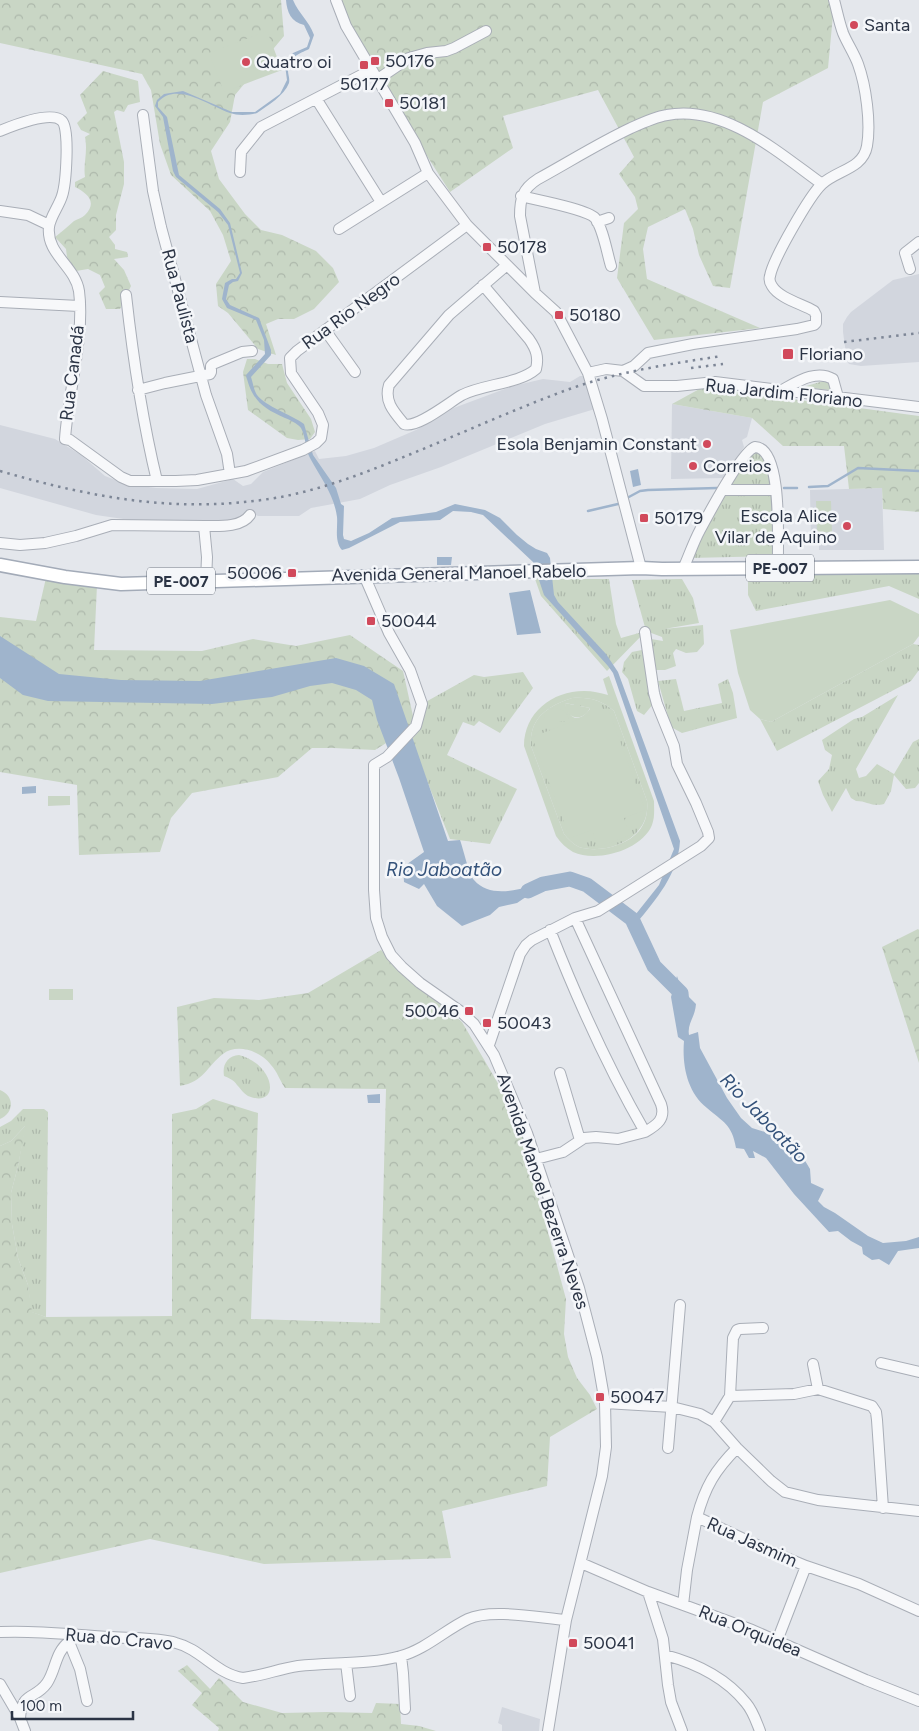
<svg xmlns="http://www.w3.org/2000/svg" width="919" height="1731" font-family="Figtree,sans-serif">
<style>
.built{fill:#d2d6de}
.grass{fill:url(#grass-tufts);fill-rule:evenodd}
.forest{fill:url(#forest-crowns)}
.pitch{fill:#c9d6c5;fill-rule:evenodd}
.water{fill:#9fb4cc}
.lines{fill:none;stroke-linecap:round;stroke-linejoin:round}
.stream{stroke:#9fb4cc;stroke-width:2.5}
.river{stroke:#9fb4cc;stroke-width:15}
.minor-casing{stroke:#a9aeb7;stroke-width:12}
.major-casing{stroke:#a3abb8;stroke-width:15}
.minor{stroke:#f7f8fa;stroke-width:10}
.major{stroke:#fff;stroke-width:12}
.rail{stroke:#7d8696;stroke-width:2.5;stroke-dasharray:2.5 5;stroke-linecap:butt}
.poi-dot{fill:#d1495b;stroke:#f4f6f9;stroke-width:2}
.labels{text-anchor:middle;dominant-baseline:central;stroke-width:5;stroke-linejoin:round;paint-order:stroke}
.shield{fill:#f4f6f9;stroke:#676e7b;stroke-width:1}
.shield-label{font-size:16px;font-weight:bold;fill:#2b3445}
.poi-label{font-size:18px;fill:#2b3445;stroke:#f4f6f9;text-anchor:start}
.street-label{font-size:18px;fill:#2b3445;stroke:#f4f6f9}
.water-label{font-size:19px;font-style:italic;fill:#34527a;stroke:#f4f6f9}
</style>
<defs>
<pattern id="grass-tufts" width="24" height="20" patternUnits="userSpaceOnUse" patternTransform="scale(1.25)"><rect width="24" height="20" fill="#c9d6c5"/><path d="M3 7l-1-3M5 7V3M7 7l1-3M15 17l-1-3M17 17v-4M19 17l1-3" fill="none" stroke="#adb8ab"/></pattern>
<pattern id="forest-crowns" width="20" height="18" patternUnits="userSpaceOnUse" patternTransform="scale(1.25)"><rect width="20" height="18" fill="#c9d6c5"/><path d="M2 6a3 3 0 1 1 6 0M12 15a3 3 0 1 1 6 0" fill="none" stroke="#adb8ab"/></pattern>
</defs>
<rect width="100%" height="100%" fill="#e4e7ec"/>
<path class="built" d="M919,274V362L861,366L849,364L847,361L843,332V324L847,317L851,312L893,280Z
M580,376H583L595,409L545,424L441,467L390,485L360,499L311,508L299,516H258L252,513L231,522L137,521L96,515L0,488V425L55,439L81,455L105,476L126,484L156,488L197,489L233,479L243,486L251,484L263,472L315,451L319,459L346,456L374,448L416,430L451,409L513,386L543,379L570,382Z
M672,404L752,418L747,437L742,440L744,447L724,478L671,479Z
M882,488L884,550H819V543H811L810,490Z
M502,1707L540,1719L539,1731H502V1725L498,1723Z"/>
<path class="grass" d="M827,380L830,382L831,388L829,390L803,387Z
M761,448L777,490L779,556L690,558L749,451Z
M919,573V599L889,586L756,611L748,595V575Z
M535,579H609L616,624L621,638L646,631L632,580L682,579L693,598L699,623L664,629L703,625L704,644L697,652L686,653L676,649L673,653L676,666L665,670H654V703L644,715L637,711L628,679L622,672L624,662L632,652L642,650L643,655L651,639L663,641L662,637L646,631L607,671L541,596Z
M913,644L919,645V670L911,681L777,751L760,719L771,722Z
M523,672L533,688L500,733L479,721L474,726L463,722L447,755L517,789L490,844L450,839L414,748L412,731L422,704L474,675L484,677Z
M676,679L684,711L722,703L718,684L728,679L733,693L737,718L682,733L671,727L658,681Z
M898,695L856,769L859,778L866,776L877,764L894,774L913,742L919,739V783L915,788L906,789L894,775L891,791L884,804C870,807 868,801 856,801L851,798L846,788L832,812L823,795L818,781L829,769L832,755L825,750L822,740L854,719L862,717Z
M572,698C590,697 601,700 614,711L647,801C648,812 646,822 638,831C626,846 598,853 579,847C573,844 568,839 564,834L531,746C529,718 548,706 572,698ZM565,703L590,708V709C579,723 569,720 565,703Z
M239,1055C276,1065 281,1109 248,1096C243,1093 241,1089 237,1085C234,1080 229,1078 224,1076C222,1064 228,1056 239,1055Z
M0,1090C15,1096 14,1113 0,1119Z
M23,1109H44L48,1112L46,1317L31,1312L28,1285L18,1258L12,1224L11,1193L18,1166L25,1126L11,1141L0,1146V1127L11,1121Z"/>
<path class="forest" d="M0,0H281L284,36L235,95L230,122L211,151L219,179L245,214L261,230L282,235L316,251L333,268L339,282L314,309L294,319H278L266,324L276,355L258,349L228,313L218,306L216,284L231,261L223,235L210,211L171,175L160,144L151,90L142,74L0,43Z
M336,0H830L833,15L828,68L763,102L730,288L713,286L699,255L693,229L685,209L648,227L643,249L647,279L760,328L654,340L617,278L624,223L638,209L635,197L619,174L634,157L598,90L503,116L513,148L450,192L378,79Z
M103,71L138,81L140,102L128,105L124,112L117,110L114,112L124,162V184L116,215V230L109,237L115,245V249L127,252L128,257L114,259L124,270L131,286L120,309H106L99,293L105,287L100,275L88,269L76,271L67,257L66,249L55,237C62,232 68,226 74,221C77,219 82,218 85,215C98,202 87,193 75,187V182L85,177C83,164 88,153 85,137L90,134L81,130L77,123L87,113L80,95Z
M247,359H255L268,364H282L287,383L311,419L315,432L310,439L298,440L287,438L248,410L243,372Z
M703,387L919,416V512L883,509L882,488L849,489L844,446H783L752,418L672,404Z
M46,578L97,585L94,650L202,651L253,639L296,646L350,635L403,671L415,725L375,750L333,748H312L278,777L192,793L171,818L160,852L79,855L77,785L0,772V617L36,621Z
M918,929L919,930V1063L882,947Z
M381,950L416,984L462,1022L527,1133L538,1195L566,1299L564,1334L568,1357L577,1378L590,1395L597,1409L550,1437L547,1486L442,1511L451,1558L264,1564L150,1539L0,1573V1146L11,1141L26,1125L18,1166L11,1193L12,1224L18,1258L28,1285L32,1312L46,1317L172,1316V1114L196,1109L213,1099L258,1113L251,1319L380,1323L386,1089L285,1088C280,1081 277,1071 271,1065C261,1051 237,1043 223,1054C207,1066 204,1082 180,1086L177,1007L214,998L259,1000L308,993Z
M187,1665L210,1689L219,1678L243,1702L282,1713L327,1712L372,1713L376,1703L400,1704L401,1724L419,1726L436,1731H218L219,1728L192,1705L202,1693L178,1671Z"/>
<path class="pitch" d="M267,31L282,70L224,92L209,53Z
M816,501H831L832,532L817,533Z
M890,600L919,614V636L913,644L771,722L760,719L750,710L738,673L730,630Z
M609,676L654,801C654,809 655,817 652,825C642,850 597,863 573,852C566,848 561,843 556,836L524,746C524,713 552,691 584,691C593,691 600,693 608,695L603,679ZM572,698C590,697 601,700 614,711L647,801C648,812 646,822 639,831C626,846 598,853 579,847C573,844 568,839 564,834L531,746C529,718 548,706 572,698Z
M576,699L581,701L580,706L590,708C583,723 565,719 565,703L574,705Z
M554,708C563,709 568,712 569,721H559V726H553V720H543L547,711Z
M608,708L645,810L624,818L630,835L598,847L592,830L570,838L532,737Z
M48,796H70V805L48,806Z
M49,989H73V1000H49Z"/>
<path class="water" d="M286,0H293C299,14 309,21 314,35L309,49C299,54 288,57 288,71C288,75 290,78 289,83C284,96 268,105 257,113C250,115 238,116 230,113C209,106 177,81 158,102V107L167,117L179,175L220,209L230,223L242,273L238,281L233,282L229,285L226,299L230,305L259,318L271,350V355L251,377C253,383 254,391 257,395C265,406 292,415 304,424L313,455L336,488L341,504L344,506L343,535L344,539L351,541L369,533L392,518L436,512L455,504L485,510L500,518L517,535L528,544L536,549L547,553L550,558L554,595L558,602L606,654L618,672L680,841C678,875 656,899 636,924L632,919L659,885L674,849L613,673L608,666L544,595L533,562L483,515L471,512L453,511L440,520L400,522L349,548L342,550C334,541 338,527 337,517C334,494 320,477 310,458C305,449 306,437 301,428C298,424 290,420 285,418C262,408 252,400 246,375L265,354L264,340L256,320L227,308L222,299L225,283L232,279H236L240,273L228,225L218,212L176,177L173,171L163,117L155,106L157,100L164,94L183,91L232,112H255L280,94L287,80L285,65L293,53L307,47L310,38L304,25C291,22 287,12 286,0Z
M638,469L641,485L633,487L630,471Z
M437,557H452L451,565H437Z
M530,590L541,633L517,635L509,593Z
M0,636L59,674L121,680L200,681L336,658L364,666L394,684L448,841L460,840C463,848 469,875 474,880C492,901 526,887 548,882L517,903L499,907L490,915L462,926L437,906L424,884L419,889L404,882L403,867L424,852L399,778L377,720L372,700L356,690L332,683L310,686L272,697L212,704L48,701L23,695L0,678Z
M36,786V793L22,794V787Z
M677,976L681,989L696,1004C695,1018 687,1023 689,1035L698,1032L700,1048L727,1098L741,1118L752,1128L778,1136L789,1152L801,1154L810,1169L811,1183L824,1189L818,1201L824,1207L835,1213L868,1236L883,1243L906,1241L919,1237V1248L898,1251L889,1265L879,1259L872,1260L863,1254L862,1247L851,1241L838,1231L829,1232L794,1194L766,1158L753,1151L755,1158H749L744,1149L736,1148C732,1124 723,1122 707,1108C687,1092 682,1065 684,1041L678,1037L671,997Z
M380,1094V1103H368L367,1095Z"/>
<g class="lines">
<path class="stream" d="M809,487L828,486L858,468L919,471
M784,488H797
M627,498L640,491L648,490L717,488
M588,511L618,504"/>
<path class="river" d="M528,891L543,884L570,879L587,885L632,919L654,966L681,993L682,1004"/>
<g class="minor-casing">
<path id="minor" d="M336,0L346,26L415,143L428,173L467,225L535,293L556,312L588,373L602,419L641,568
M378,79L409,58L427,53L446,51L454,48L486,31
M317,100L381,202
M143,115L153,191L161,227L206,395L227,454L230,474
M0,131C12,126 51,110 62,121C70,129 66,184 62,196C59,206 50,217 49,227C46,254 75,266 79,291C85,336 68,393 65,439L70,440L121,477L130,481H176L197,480L246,471L303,450L316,443L321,438L323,425L318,413L291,373L290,358L297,351L467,225
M240,172L241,152L261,127L371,70
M521,196C536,200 587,209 595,218C603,228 607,253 611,266
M0,211L28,215L49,225
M597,222L609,218
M339,229L428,173
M910,269L905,253L919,242
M483,285L529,339C536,349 539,357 536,369C519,384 484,384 462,395C448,403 417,429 404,424C393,411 384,401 389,385L449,315L507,265
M535,293L520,216C520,199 522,189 538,179C569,162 599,143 631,128C642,123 655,117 667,115C724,104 779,153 822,184
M126,295C133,358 142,419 157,481
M0,302L79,306
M325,330L355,372
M623,371L644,386H677L715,382L919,407
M588,373L606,369L623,371L634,366L648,353L693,344L797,329L814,325L816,323V315L814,311C802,304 779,298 772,286C770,283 769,279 770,276C773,259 810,195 822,184C837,170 863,169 867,146C871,123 866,86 858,64C854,53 847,43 843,33C839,22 837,11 834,0
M138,390L165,383L210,374L211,372V366L213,364L242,352L252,351
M782,390C797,382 816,369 833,379L838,397
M723,490H776
M0,543L20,545L45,543L76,536L112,525L204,526
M683,569C689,556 693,543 700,530C708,515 742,451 755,447C784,448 777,547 778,568
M364,575L389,633L410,670L422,704L416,726L387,757L374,765V890L376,918L382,937L391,955L402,967L420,983L460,1011L474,1024L494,1055L527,1133L579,1288L597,1357L605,1403L606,1447L602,1476L566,1620L548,1731
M206,581L207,557L204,526C218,526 241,528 250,515
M550,930C577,999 608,1068 645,1132C657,1125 666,1119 661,1104L575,918
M489,1045L520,954L526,945L532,940L575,918L598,911L701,846L709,838L708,832L696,803L677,764L674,746L657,704L654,693L645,632
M560,1073L580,1140
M536,1159L563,1152L584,1138L596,1137L618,1139L645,1132
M881,1363L919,1372
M813,1364L818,1389
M730,1396L794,1394L818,1389L872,1406L876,1412L877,1420L883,1508
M605,1403L672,1407L700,1414L714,1422L737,1448L771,1481L785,1492L818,1500L919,1511
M714,1422L730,1396L733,1338L737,1330L740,1329L763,1328
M668,1448L680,1305
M737,1448C715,1470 705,1487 697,1517L763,1548L806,1566L859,1584L919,1611
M581,1563L648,1592L752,1630L866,1680L919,1701
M648,1592L663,1639L668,1685L671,1702L682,1731
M683,1605L687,1570L697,1517
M0,1632C37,1630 74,1635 111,1637C133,1639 155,1637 176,1643C201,1649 216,1674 243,1678C261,1676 279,1669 298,1666C332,1662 368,1665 401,1656C426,1649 445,1630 468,1619C491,1608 540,1618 566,1620
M72,1638L69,1642L80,1669L87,1701
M777,1641L806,1566
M665,1655C695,1663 726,1678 746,1703C753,1711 756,1721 760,1731
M401,1656L403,1673L405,1709
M346,1663L350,1696
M0,1684L20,1718L25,1731
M20,1718C22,1691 35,1700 47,1683C56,1670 55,1652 69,1642"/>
</g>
<g class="major-casing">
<path id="major" d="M0,565L65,577L121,584L641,568L662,569L919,567"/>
</g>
<use href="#minor" class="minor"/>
<use href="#major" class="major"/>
<path class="rail" d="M844,342L919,333
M691,368L723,364
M0,471C93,498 178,514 275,498C322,490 367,472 411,454C462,433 513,410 564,391C615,372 669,364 722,356"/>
</g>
<g class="poi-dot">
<circle cx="854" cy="25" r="5"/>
<rect x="370" y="56" width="10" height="10" rx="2.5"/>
<circle cx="246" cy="62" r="5"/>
<rect x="359" y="60" width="10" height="10" rx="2.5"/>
<rect x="384" y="98" width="10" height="10" rx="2.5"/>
<rect x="482" y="242" width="10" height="10" rx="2.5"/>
<rect x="554" y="310" width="10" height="10" rx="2.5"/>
<rect x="782" y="348" width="12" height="12" rx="2.5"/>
<circle cx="707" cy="444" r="5"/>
<circle cx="693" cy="466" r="5"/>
<rect x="639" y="513" width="10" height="10" rx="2.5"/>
<circle cx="847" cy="526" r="5"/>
<rect x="287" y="568" width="10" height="10" rx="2.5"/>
<rect x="366" y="616" width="10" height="10" rx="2.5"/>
<rect x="464" y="1006" width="10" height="10" rx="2.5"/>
<rect x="482" y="1018" width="10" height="10" rx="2.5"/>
<rect x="595" y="1392" width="10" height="10" rx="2.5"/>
<rect x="568" y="1638" width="10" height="10" rx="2.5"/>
</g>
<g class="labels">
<g class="shield">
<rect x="746" y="554.5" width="68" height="27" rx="4"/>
<rect x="147" y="567.5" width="68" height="27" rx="4"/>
</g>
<g class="shield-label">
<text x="780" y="568">PE-007</text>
<text x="181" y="581">PE-007</text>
</g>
<g class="poi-label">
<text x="864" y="25">Santa</text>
<text x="385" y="61">50176</text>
<text x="256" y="62">Quatro oi</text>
<text x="364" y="84" text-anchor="middle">50177</text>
<text x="399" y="103">50181</text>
<text x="497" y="247">50178</text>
<text x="569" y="315">50180</text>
<text x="799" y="354">Floriano</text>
<text x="697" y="444" text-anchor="end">Esola Benjamin Constant</text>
<text x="703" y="466">Correios</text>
<text x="837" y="516" text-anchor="end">Escola Alice<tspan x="837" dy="21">Vilar de Aquino</tspan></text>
<text x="654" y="518">50179</text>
<text x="282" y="573" text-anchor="end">50006</text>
<text x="381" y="621">50044</text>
<text x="459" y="1011" text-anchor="end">50046</text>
<text x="497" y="1023">50043</text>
<text x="610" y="1397">50047</text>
<text x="583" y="1643">50041</text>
</g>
<g class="street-label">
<text transform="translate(180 296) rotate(75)">Rua Paulista</text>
<text transform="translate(351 311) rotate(-36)">Rua Rio Negro</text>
<text transform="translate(72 373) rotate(-83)">Rua Canadá</text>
<text transform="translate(784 393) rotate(6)">Rua Jardim Floriano</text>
<text transform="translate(459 573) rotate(-1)">Avenida General Manoel Rabelo</text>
<text transform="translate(543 1191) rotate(71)">Avenida Manoel Bezerra Neves</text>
<text transform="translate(752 1542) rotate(24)">Rua Jasmim</text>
<text transform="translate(750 1631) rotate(22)">Rua Orquidea</text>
<text transform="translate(119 1639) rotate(5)">Rua do Cravo</text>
</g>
<g class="water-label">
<text x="444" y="869">Rio Jaboatão</text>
<text transform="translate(764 1118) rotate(46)">Rio Jaboatão</text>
</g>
</g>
<path d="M12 1711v8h121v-8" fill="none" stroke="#2b3445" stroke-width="2.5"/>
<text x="20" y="1711" font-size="15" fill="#2b3445" stroke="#f4f6f9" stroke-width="4" paint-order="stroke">100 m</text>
</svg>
